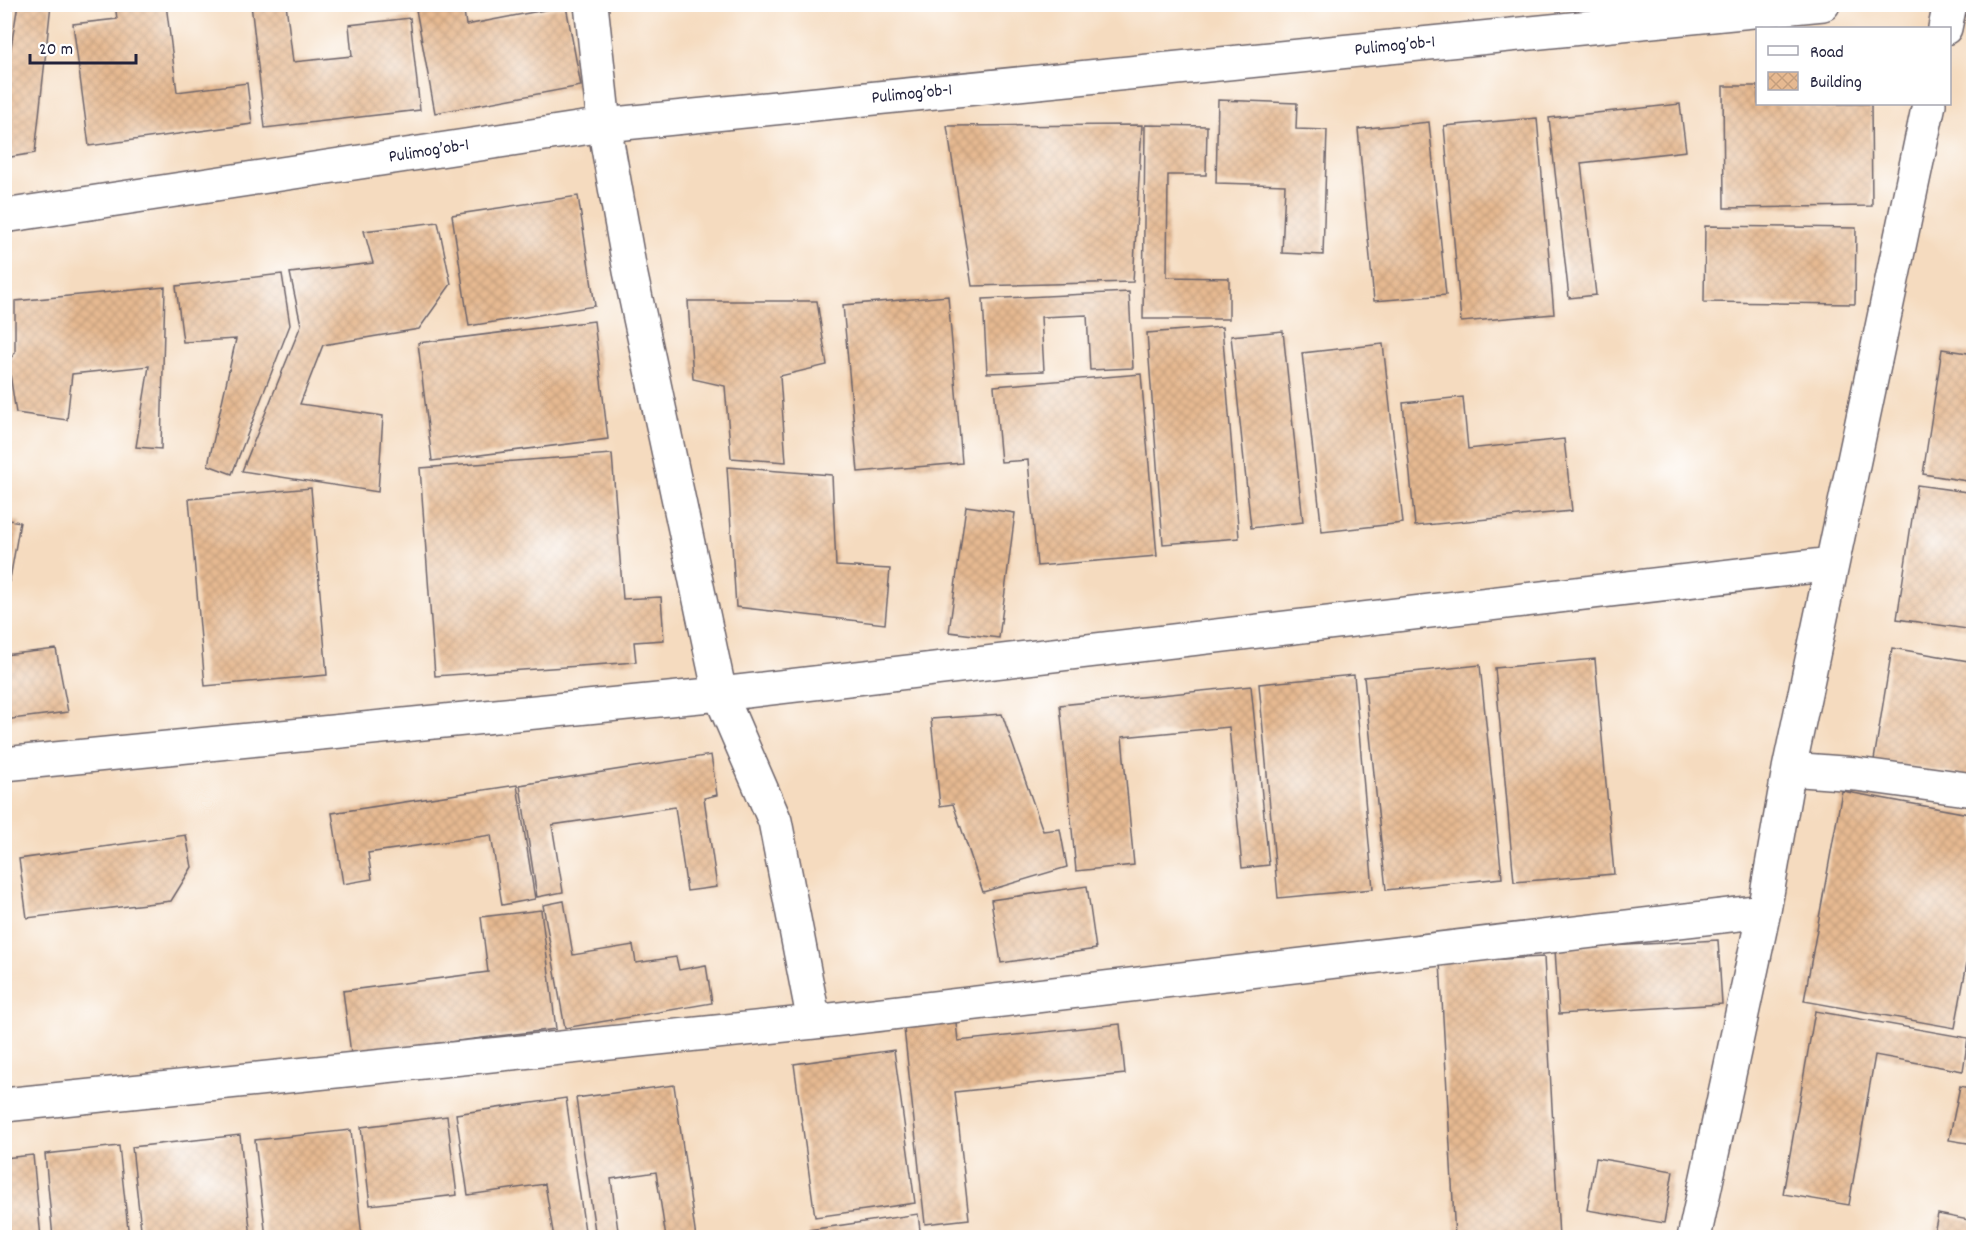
<svg xmlns="http://www.w3.org/2000/svg" width="1978" height="1242" font-family="Dekko,sans-serif">
<style>
.building{fill:url(#building-cross-hatch)}
.lines{fill:none;stroke-linecap:round;stroke-linejoin:round}
.minor-casing{stroke:#6c6369;stroke-width:36}
.minor{stroke:#fff;stroke-width:33}
.labels{text-anchor:middle;dominant-baseline:central;stroke-width:4.5;stroke-linejoin:round;paint-order:stroke}
.street-label{font-size:18px;fill:#22223b;stroke:#fff}
</style>
<defs>
<pattern id="building-cross-hatch" width="8" height="8" patternUnits="userSpaceOnUse" patternTransform="scale(1.5)"><rect width="8" height="8" fill="#e6b991"/><path d="M0 0l8 8M0 8l8-8" fill="none" stroke="#c59f7e"/></pattern>
</defs>
<rect width="100%" height="100%" fill="#fff"/>
<filter id="ink" filterUnits="userSpaceOnUse"><feTurbulence type="fractalNoise" baseFrequency=".0167" numOctaves="2"/><feDisplacementMap in="SourceGraphic" scale="12" xChannelSelector="R" yChannelSelector="G"/><feConvolveMatrix kernelMatrix="1 2 1 2 8 2 1 2 1" color-interpolation-filters="sRGB"/></filter>
<filter id="wash" filterUnits="userSpaceOnUse"><feTurbulence type="fractalNoise" baseFrequency=".008" numOctaves="4" result="noise"/><feDisplacementMap in="SourceGraphic" scale="24" xChannelSelector="R" yChannelSelector="G"/><feGaussianBlur stdDeviation="1.35" result="paint"/><feColorMatrix in="noise" values="0 0 0 0 0 0 0 0 0 0 0 0 0 0 0 0 0 1.4 0 .05"/><feComposite in="paint" operator="in"/></filter>
<g filter="url(#wash)">
<rect width="100%" height="100%" fill="#f5dbbf"/>
<g id="blocks">
<path class="building" d="M18,4H51L35,153L4,158V90Z
M115,4H166L177,92L247,83L252,124L89,146L73,24L117,19Z
M251,4H286L293,62L352,56L349,25L410,18L420,110L265,128Z
M415,4H463L466,25L566,6L581,86L435,113Z
M1723,86H1758V104H1871L1872,206L1724,208Z
M1218,100L1297,103L1296,129L1327,130L1323,255L1282,253L1285,185L1216,183Z
M1680,104L1686,151L1581,163L1596,295L1569,298L1549,118Z
M1537,118L1554,314L1461,322L1444,126Z
M1429,122L1446,295L1374,301L1358,129Z
M1142,125L1133,282L972,286L947,126Z
M1145,125L1207,126L1206,175H1168L1167,277L1229,278V319H1143Z
M578,196L595,306L469,326L452,215Z
M438,222L451,284L419,329L323,345L300,404L383,416L378,492L242,471L301,325L290,273L373,263L364,231Z
M1705,226L1856,228L1855,304L1704,302Z
M282,274L290,325L232,474L208,465L236,339L183,342L176,286Z
M165,287L161,449L136,447L149,366L72,374L67,420L16,413L8,361L15,353V301Z
M1129,292L1133,368L1090,370L1087,315L1041,317L1044,371L987,373L983,299Z
M948,296L962,463L858,472L843,305Z
M688,301H817L827,365L780,376L786,462L731,458L725,386L693,379Z
M594,321L608,439L432,461L418,343Z
M1222,327L1239,538L1163,544L1147,333Z
M1283,331L1303,522L1251,528L1231,336Z
M1383,344L1403,523L1322,532L1302,353Z
M1942,349L1974,354V482L1923,474Z
M1141,374L1157,556L1037,566L1028,460L1001,462L994,386Z
M1463,397L1468,449L1564,439L1572,511L1415,526L1403,403Z
M612,454L623,599L661,597L664,640L634,642L636,662L435,676L420,468Z
M727,467L832,475L836,566L890,569L885,624L736,607Z
M1917,485L1974,493V630L1897,619Z
M311,488L327,675L205,686L189,499Z
M966,506L1015,513L999,638L949,632Z
M4,519L20,522L6,602L4,601Z
M1892,648L1974,662V777L1874,760Z
M56,649L68,712L4,720V655Z
M1595,659L1614,874L1514,882L1495,668Z
M1480,665L1502,878L1386,890L1364,677Z
M1354,675L1373,889L1278,898L1259,684Z
M1251,686L1269,865L1242,868L1229,727L1122,737L1134,865L1076,871L1060,705Z
M1002,714L1043,831L1060,829L1067,867L983,892L953,804L940,806L931,719Z
M711,755L717,795L704,798L717,887L687,891L675,807L552,825L563,892L537,897L520,785Z
M517,785L535,899L502,905L491,835L368,853L372,879L343,884L332,813Z
M1842,791L1974,815V925L1955,1028L1804,1001Z
M186,835L192,867L171,901L27,918L19,859Z
M1087,886L1096,949L1001,963L991,900Z
M564,901L573,955L633,945L636,963L676,957L679,970L706,965L712,1003L565,1028L543,905Z
M541,910L556,1029L351,1054L343,991L488,972L481,917Z
M1718,940L1722,1004L1559,1014L1555,949Z
M1544,957L1559,1238H1455L1440,962Z
M1815,1011L1968,1038L1963,1071L1875,1055L1849,1205L1783,1194Z
M955,1013L958,1041L1120,1024L1125,1074L955,1092L969,1219L925,1224L903,1019Z
M1972,1040H1974V1067L1968,1065Z
M894,1050L915,1203L815,1217L794,1064Z
M674,1085L696,1238H666L656,1172L611,1179L619,1238H596L576,1098Z
M1960,1086L1974,1089V1144L1949,1140Z
M566,1098L586,1238H554L545,1184L468,1195L456,1114Z
M447,1116L457,1195L370,1205L361,1127Z
M351,1130L362,1238H266L255,1140Z
M240,1135L251,1238H142L132,1147Z
M119,1146L129,1238H53L45,1154Z
M33,1155L41,1238H4V1158Z
M1596,1158L1673,1171L1664,1223L1587,1210Z
M918,1214L921,1238H810L809,1230Z
M1938,1214L1974,1221V1238H1933Z"/>
</g>
</g>
<g filter="url(#ink)">
<use href="#blocks" fill-opacity="0" stroke="#6c6369" stroke-width="1.5"/>
<g class="lines">
<g class="minor-casing">
<path id="minor" d="M591,4L604,125L630,271L720,694L775,821L814,1022
M1945,28L1950,4
M4,216L604,125L1823,4
M4,764L720,694L1832,564
M1789,769L1856,774L1974,790
M4,1105L814,1022L1764,911
M1694,1238L1764,911L1789,769L1929,104"/>
</g>
<use href="#minor" class="minor"/>
</g>
</g>
<g class="labels">
<g class="street-label">
<text transform="translate(1395 47) rotate(-6)">Pulimog’ob-1</text>
<text transform="translate(912 95) rotate(-6)">Pulimog’ob-1</text>
<text transform="translate(429 152) rotate(-9)">Pulimog’ob-1</text>
</g>
</g>
<rect width="1978" height="1242" fill="none" stroke="#fff" stroke-width="24"/>
<rect x="1756" y="27" width="195" height="78" fill="#ffffff" stroke="#a7a7b1" stroke-width="1.5"/>
<rect x="1768" y="46" width="30" height="9" fill="#ffffff" stroke="#a7a7b1" stroke-width="1.5"/>
<text x="1810" y="57" font-size="18" fill="#22223b">Road</text>
<rect x="1768" y="72" width="30" height="18" fill="url(#building-cross-hatch)" stroke="#a7a7b1" stroke-width="1.5"/>
<text x="1810" y="87" font-size="18" fill="#22223b">Building</text>
<path d="M30 54v9h106v-9" fill="none" stroke="#22223b" stroke-width="3"/>
<text x="39" y="54" font-size="18" fill="#22223b" stroke="#ffffff" stroke-width="4.5" paint-order="stroke">20 m</text>
</svg>
